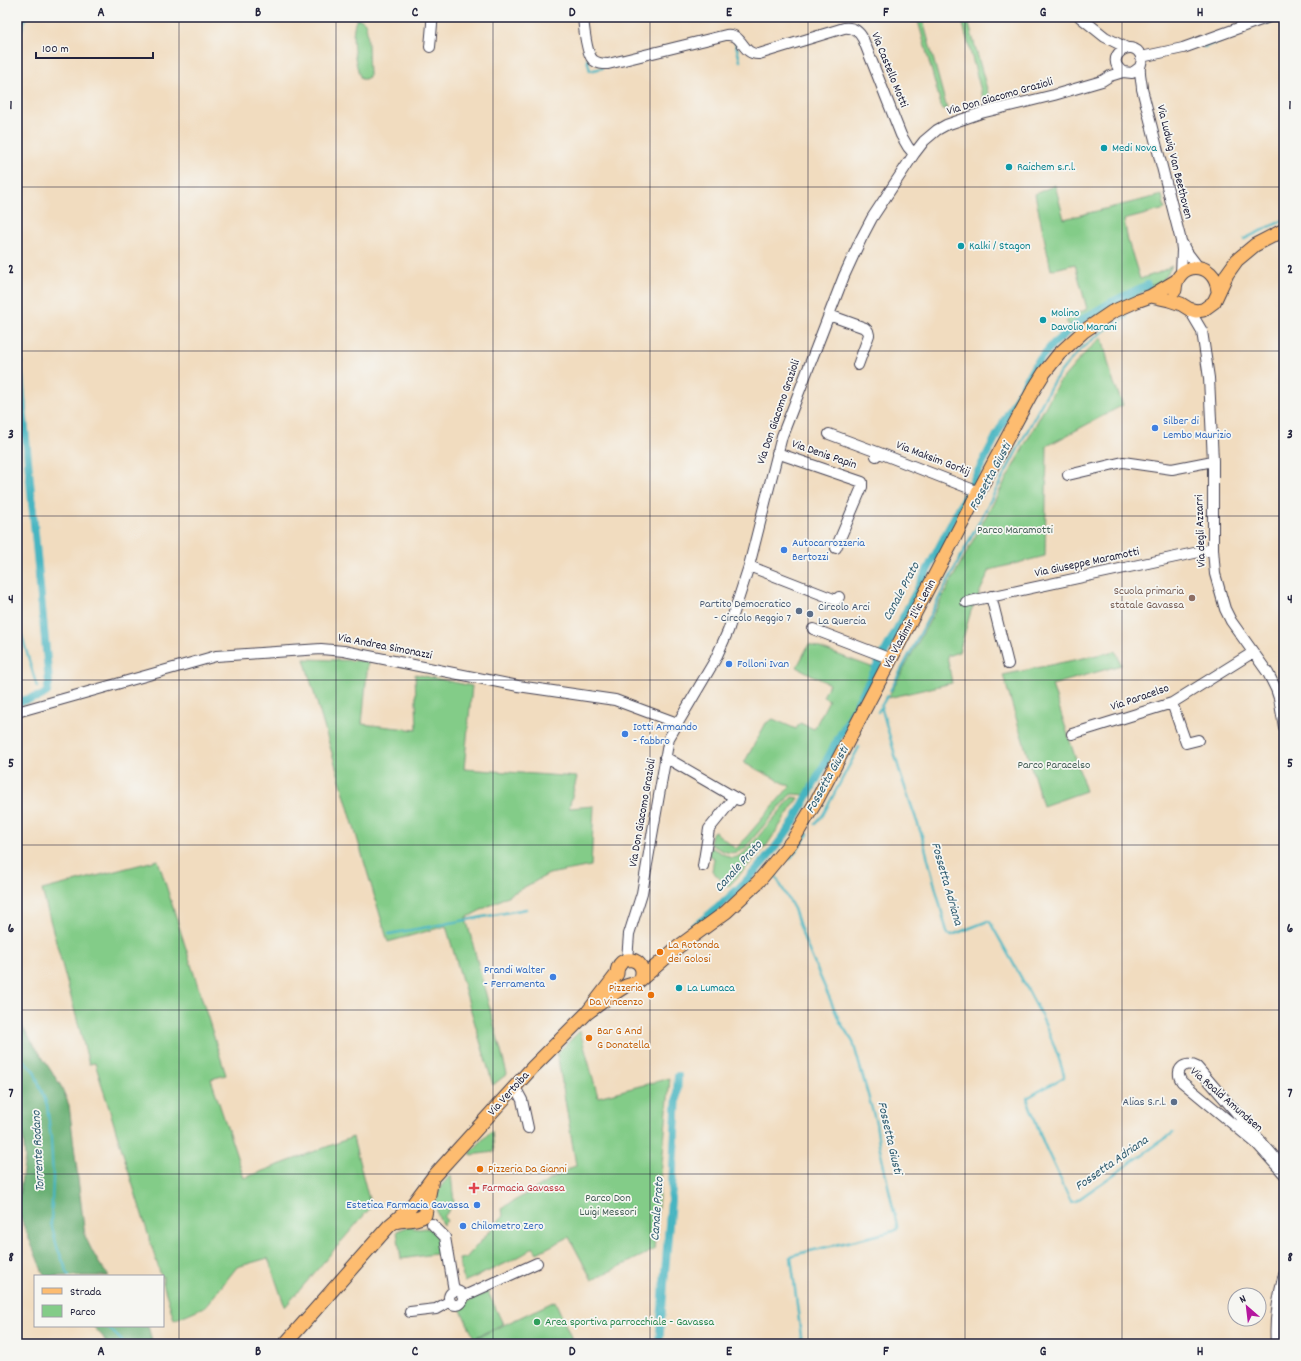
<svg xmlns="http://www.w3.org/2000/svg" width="1301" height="1361" font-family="Dekko,sans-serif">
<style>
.green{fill:#83cc88;stroke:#527762}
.forest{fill:#6ab074;stroke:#466958}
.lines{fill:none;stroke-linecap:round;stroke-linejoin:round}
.stream{stroke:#47b5c1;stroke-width:2.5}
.canal{stroke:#47b5c1;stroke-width:8}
.minor-casing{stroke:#413e4f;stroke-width:12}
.major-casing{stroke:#413e4f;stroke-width:15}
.minor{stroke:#fff;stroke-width:10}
.major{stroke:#fdbc70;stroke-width:13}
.grid{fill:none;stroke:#22223b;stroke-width:1;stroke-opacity:0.55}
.culture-dot{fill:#0f9aa8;stroke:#f6f6f2;stroke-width:1.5}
.shop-dot{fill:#3f7fe0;stroke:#f6f6f2;stroke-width:1.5}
.education-dot{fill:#8d6e63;stroke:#f6f6f2;stroke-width:1.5}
.service-dot{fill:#5c6f8a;stroke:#f6f6f2;stroke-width:1.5}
.food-dot{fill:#e8710a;stroke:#f6f6f2;stroke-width:1.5}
.health-dot{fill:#e0444e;stroke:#f6f6f2;stroke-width:1.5}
.leisure-dot{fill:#2e9e5b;stroke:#f6f6f2;stroke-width:1.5}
.labels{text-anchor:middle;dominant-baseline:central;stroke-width:3.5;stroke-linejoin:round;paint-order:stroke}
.street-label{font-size:12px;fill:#22223b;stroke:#f6f6f2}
.culture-label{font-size:12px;fill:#0d838f;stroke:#f6f6f2;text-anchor:start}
.shop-label{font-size:12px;fill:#366cbe;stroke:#f6f6f2;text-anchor:start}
.park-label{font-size:12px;fill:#445e56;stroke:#f6f6f2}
.education-label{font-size:12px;fill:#785e54;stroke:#f6f6f2;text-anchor:end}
.service-label{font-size:12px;fill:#4e5e75;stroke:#f6f6f2;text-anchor:end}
.food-label{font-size:12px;fill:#c56008;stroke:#f6f6f2;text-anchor:start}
.health-label{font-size:12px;fill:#be3a42;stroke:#f6f6f2;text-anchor:start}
.leisure-label{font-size:12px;fill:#27864d;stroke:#f6f6f2;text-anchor:start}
.water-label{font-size:13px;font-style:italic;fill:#315d71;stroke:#f6f6f2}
.neatline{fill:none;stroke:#22223b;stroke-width:1.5}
.grid-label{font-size:13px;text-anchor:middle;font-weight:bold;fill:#22223b}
</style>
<rect width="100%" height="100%" fill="#f6f6f2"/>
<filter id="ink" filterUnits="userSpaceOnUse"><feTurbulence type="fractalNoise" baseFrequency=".025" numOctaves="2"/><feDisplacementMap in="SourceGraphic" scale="8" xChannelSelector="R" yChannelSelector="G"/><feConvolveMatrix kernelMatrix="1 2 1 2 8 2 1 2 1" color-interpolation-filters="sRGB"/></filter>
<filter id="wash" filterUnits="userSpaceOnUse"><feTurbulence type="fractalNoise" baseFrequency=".012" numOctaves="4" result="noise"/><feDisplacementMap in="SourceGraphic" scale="16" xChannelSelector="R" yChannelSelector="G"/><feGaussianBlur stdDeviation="0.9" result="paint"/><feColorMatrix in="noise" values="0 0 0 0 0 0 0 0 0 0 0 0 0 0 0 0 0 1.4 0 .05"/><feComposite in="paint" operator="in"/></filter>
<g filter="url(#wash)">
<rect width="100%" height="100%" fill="#f1dcbf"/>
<path class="green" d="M917,17H922L947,109H942Z
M961,17H967L990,100L984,102Z
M357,19C360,19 363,20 365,23C369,31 368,62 369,72V77L365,79H361C355,65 349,32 357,19Z
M1055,185L1064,219L1162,195L1165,209L1124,220L1128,241L1140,279L1158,273L1172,266L1165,278L1153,287L1097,317L1071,326L1066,322L1072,316L1087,309L1075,264L1051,270L1035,194Z
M1102,337L1112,378L1123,405L1047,446L1045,556L990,570L971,611L959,652L947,656L952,683L888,698L1057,385L1085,353Z
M809,644L874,668L807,793L810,795L792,794L789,796L744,849C730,857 723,851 710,844L712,833L714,831L736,849L790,786L744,763L766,723L773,719L796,729L800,723L814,729L829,700L823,697L829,684L797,667Z
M1116,651L1121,665L1052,685L1086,791L1043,806L1003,675Z
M304,659L368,661L362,724L417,730L415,674L472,686L464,769L577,777L569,808L594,806L591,866L549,874L466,918L507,1074L493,1085L446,926L388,942Z
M792,797L798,798L767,845L729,886H727L712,871L714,858L708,855L710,847L731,858L737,857L745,852Z
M158,860L226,1075L211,1079L244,1178L353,1137L354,1142L371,1207L285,1307L268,1258L237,1267L206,1306L174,1320L163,1283V1276H161L95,1063L89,1064L42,890Z
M580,1031L598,1097L670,1078L654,1250L592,1280L569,1237L537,1253L533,1247C527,1256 476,1276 464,1282L459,1259L466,1258L503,1216L502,1208L576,1165L557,1053Z
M492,1130L494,1152L471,1155V1152Z
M451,1175L454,1202L453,1205L444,1217L447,1221L443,1225C435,1215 434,1198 440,1188C443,1183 447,1179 451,1175Z
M407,1227C411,1227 415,1229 420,1229C422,1229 424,1228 426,1228C438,1230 441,1244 442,1253L401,1259L397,1231Z
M488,1292L503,1324L474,1338L460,1308L466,1304V1302Z
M555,1301L574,1344H463Z"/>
<path class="forest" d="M17,1003L23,1028L61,1086L69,1105L85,1236C92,1251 98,1264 109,1276H46L43,1273L17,1209L25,1158L23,1137L17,1116Z
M93,1326H148L153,1344H107L103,1337Z"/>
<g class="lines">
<path class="stream" d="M519,17H522
M261,18L285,17
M1266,23L1284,18
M735,40L740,61
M1204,47L1238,33
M587,59L590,71L602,68
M1244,239L1284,220
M17,363H19
M17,619L37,687
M890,691L1052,384C1071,355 1097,333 1127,317
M881,706L901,776L922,836L947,932L948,934L952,935L988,921L990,922C1017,971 1049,1021 1064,1075
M878,712L887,696
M815,824L823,815L859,747
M790,859L808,834
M776,874L775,875L794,909L806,944L840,1022L853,1042L876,1123L879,1144L897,1226V1229L894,1231L793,1255L791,1257L802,1344
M389,934L526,909
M17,1054L34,1071L47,1105L51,1139L53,1178L51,1223L57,1247L69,1276
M1064,1077L1027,1098L1044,1144L1071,1202L1076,1201L1173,1133
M107,1326L125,1344"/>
<path class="canal" d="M17,34L23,17
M17,344L49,682L47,692L41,696L17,702
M692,928C732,899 765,864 793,823L896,631L1003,423L1035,365L1053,344L1083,319L1112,302L1147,285
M659,1344L672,1188L678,1076"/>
</g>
</g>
<g filter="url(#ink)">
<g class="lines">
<g class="minor-casing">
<path id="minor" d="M583,17C584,27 586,53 593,60C598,64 603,64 608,64L726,35C744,33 741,55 759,54L844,28C853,27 859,31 863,39L901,135L908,147L914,154
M1080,17L1105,37L1127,48
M430,47L432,24V17
M1141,57L1183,48L1269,17
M1140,67L1132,73L1123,72C1102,58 1132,36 1141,56C1143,60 1141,63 1140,67C1139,74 1142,83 1142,89L1181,241L1182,250L1181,274
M1182,243L1186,251L1199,268
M1189,309L1202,331L1209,378L1213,461V549L1215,574L1225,609L1231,621L1268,673L1276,689L1279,698L1284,727
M829,315L865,328L868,331L869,335L858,365
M829,434L877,452
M777,453L862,482V487L836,548
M876,456L877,452L979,492
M1068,475L1123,462L1172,469L1213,461
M749,566L836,600L839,597
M991,596L1008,664
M966,602L1213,549
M813,629L891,659
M1172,703L1186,743L1198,740
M17,712L216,656L321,649L344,651L518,686L615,700L677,723
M1072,734L1172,703L1252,653
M665,757L739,800
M703,866L709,829L734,798
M627,960L629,934L642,893L669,738L715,660L728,631L749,566L782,436L844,276L861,239L872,218L914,154L924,141L937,130L946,125L981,113L1054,95L1102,81L1110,76L1123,72
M515,1087L522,1100L528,1128
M1284,1168L1197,1067C1185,1060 1173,1070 1182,1082L1258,1145L1284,1174
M432,1224L445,1237L454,1291
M449 1298a7 7 0 1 1 14 0a7 7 0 1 1-14 0Z
M464,1296L537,1263
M410,1312L436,1309L450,1301
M1276,1344C1274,1320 1278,1297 1284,1274"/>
</g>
<g class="major-casing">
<path id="major" d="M1175,290C1176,261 1215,259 1218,291
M1151,296L1169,300L1181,304L1189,309L1196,311L1203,310L1214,302L1227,274L1237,260L1255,245L1284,230
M587,1013C599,1004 611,995 624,987C629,984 634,985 639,981L678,947L726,912L758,882L793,840L817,800L992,466L1031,394L1044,373L1059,354L1084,331L1112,312L1137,301L1151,296L1176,281
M395,1222C404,1219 418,1221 425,1215L432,1179
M285,1344L389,1226L410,1208L433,1177L532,1068L587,1013L617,974C617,952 648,957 641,978"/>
</g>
<use href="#minor" class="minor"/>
<use href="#major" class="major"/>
</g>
</g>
<path class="grid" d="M179,17V1344M336,17V1344M493,17V1344M650,17V1344M808,17V1344M965,17V1344M1122,17V1344M17,187H1284M17,351H1284M17,516H1284M17,680H1284M17,845H1284M17,1010H1284M17,1174H1284"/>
<g class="culture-dot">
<circle cx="1104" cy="148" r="4"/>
<circle cx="1009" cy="167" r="4"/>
<circle cx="961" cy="246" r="4"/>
<circle cx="1043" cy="320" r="4"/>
<circle cx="679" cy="988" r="4"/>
</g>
<g class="shop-dot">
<circle cx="1155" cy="428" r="4"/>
<circle cx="784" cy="550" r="4"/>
<circle cx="729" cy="664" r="4"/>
<circle cx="625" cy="734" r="4"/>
<circle cx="553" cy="977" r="4"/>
<circle cx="477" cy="1205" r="4"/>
<circle cx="463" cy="1226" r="4"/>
</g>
<circle class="education-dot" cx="1192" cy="598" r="4"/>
<g class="service-dot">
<circle cx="799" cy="611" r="4"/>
<circle cx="810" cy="614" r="4"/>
<circle cx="1174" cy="1102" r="4"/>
</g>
<g class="food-dot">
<circle cx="660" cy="952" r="4"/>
<circle cx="651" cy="995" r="4"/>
<circle cx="589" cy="1038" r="4"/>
<circle cx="480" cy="1169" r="4"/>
</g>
<path class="health-dot" d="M472 1182h4v4h4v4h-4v4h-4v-4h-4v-4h4z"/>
<circle class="leisure-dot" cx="537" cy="1322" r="4"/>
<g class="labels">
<g class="street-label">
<text transform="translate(889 70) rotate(68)">Via Castello Motti</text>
<text transform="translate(1000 97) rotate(-16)">Via Don Giacomo Grazioli</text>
<text transform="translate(1174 162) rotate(76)">Via Ludwig Van Beethoven</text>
<text transform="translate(779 412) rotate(-71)">Via Don Giacomo Grazioli</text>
<text transform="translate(824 455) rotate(19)">Via Denis Papin</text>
<text transform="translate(933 459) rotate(21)">Via Maksim Gorkij</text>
<text transform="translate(1201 531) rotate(-92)">Via degli Azzarri</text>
<text transform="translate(1087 563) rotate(-12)">Via Giuseppe Maramotti</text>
<text transform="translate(910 624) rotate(-62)">Via Vladimir Il'ic Lenin</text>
<text transform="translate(385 647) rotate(11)">Via Andrea Simonazzi</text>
<text transform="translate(1140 698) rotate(-19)">Via Paracelso</text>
<text transform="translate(643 813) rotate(-80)">Via Don Giacomo Grazioli</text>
<text transform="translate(509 1094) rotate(-48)">Via Vertoiba</text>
<text transform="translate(1226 1100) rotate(41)">Via Roald Amundsen</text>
</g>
<g class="culture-label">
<text x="1112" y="148">Medi Nova</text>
<text x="1017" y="167">Raichem s.r.l.</text>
<text x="969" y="246">Kalki / Stagon</text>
<text x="1051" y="313">Molino<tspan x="1051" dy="14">Davolio Marani</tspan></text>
<text x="687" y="988">La Lumaca</text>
</g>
<g class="shop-label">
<text x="1163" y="421">Silber di<tspan x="1163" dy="14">Lembo Maurizio</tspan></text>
<text x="792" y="543">Autocarrozzeria<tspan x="792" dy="14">Bertozzi</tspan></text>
<text x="737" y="664">Folloni Ivan</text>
<text x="633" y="727">Iotti Armando<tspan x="633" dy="14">- fabbro</tspan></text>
<text x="545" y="970" text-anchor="end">Prandi Walter<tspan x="545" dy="14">- Ferramenta</tspan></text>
<text x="469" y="1205" text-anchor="end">Estetica Farmacia Gavassa</text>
<text x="471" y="1226">Chilometro Zero</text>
</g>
<g class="park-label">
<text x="1015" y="530">Parco Maramotti</text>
<text x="1054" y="765">Parco Paracelso</text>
<text x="608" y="1198">Parco Don<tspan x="608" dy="14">Luigi Messori</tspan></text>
</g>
<g class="education-label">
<text x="1184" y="591">Scuola primaria<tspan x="1184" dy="14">statale Gavassa</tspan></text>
</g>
<g class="service-label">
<text x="791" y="604">Partito Democratico<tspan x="791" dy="14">- Circolo Reggio 7</tspan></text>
<text x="818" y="607" text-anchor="start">Circolo Arci<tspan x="818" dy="14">La Quercia</tspan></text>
<text x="1166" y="1102">Alias S.r.l.</text>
</g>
<g class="food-label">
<text x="668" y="945">La Rotonda<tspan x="668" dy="14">dei Golosi</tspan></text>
<text x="643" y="988" text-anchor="end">Pizzeria<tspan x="643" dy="14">Da Vincenzo</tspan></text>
<text x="597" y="1031">Bar G And<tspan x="597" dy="14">G Donatella</tspan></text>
<text x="488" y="1169">Pizzeria Da Gianni</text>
</g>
<g class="health-label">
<text x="482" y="1188">Farmacia Gavassa</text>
</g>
<g class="leisure-label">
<text x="545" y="1322">Area sportiva parrocchiale - Gavassa</text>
</g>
<g class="water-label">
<text transform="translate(991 477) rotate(-62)">Fossetta Giusti</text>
<text transform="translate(902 592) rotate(-62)">Canale Prato</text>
<text transform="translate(828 780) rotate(-61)">Fossetta Giusti</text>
<text transform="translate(739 867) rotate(-48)">Canale Prato</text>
<text transform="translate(946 884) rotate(74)">Fossetta Adriana</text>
<text transform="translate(889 1138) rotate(77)">Fossetta Giusti</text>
<text transform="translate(39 1151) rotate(-93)">Torrente Rodano</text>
<text transform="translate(1112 1164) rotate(-35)">Fossetta Adriana</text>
<text transform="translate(658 1209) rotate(-86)">Canale Prato</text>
</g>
</g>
<rect width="1301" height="1361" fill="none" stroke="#f6f6f2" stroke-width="44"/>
<rect x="34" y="1275" width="130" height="52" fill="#f6f6f2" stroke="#a1a1a9"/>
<rect x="42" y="1288" width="20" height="6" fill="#fdbc70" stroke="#a1a1a9"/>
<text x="70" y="1295" font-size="12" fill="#22223b">Strada</text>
<rect x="42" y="1305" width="20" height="12" fill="#83cc88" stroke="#a1a1a9"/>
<text x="70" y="1315" font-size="12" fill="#22223b">Parco</text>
<g transform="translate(1247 1307) rotate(332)"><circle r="19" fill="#f6f6f2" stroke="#a1a1a9"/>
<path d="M0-3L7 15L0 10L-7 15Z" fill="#b5179e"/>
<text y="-6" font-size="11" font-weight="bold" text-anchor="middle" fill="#22223b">N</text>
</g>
<path d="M36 52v6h117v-6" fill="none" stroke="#22223b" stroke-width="2"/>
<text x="42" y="52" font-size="12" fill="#22223b" stroke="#f6f6f2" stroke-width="3" paint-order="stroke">100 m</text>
<rect x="22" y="22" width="1257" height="1317" class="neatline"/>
<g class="grid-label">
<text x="101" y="16">A</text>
<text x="258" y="16">B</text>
<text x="415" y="16">C</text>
<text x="572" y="16">D</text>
<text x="729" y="16">E</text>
<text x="886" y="16">F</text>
<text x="1043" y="16">G</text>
<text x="1200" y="16">H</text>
<text x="11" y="109">1</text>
<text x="1290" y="109">1</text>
<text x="11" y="273">2</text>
<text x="1290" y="273">2</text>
<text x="11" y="438">3</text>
<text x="1290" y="438">3</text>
<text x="11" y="603">4</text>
<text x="1290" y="603">4</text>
<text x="11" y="767">5</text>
<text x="1290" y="767">5</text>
<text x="11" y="932">6</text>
<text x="1290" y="932">6</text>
<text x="11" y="1097">7</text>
<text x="1290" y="1097">7</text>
<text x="11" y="1261">8</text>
<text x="1290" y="1261">8</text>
<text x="101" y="1355">A</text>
<text x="258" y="1355">B</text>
<text x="415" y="1355">C</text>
<text x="572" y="1355">D</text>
<text x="729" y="1355">E</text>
<text x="886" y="1355">F</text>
<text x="1043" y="1355">G</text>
<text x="1200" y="1355">H</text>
</g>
</svg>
